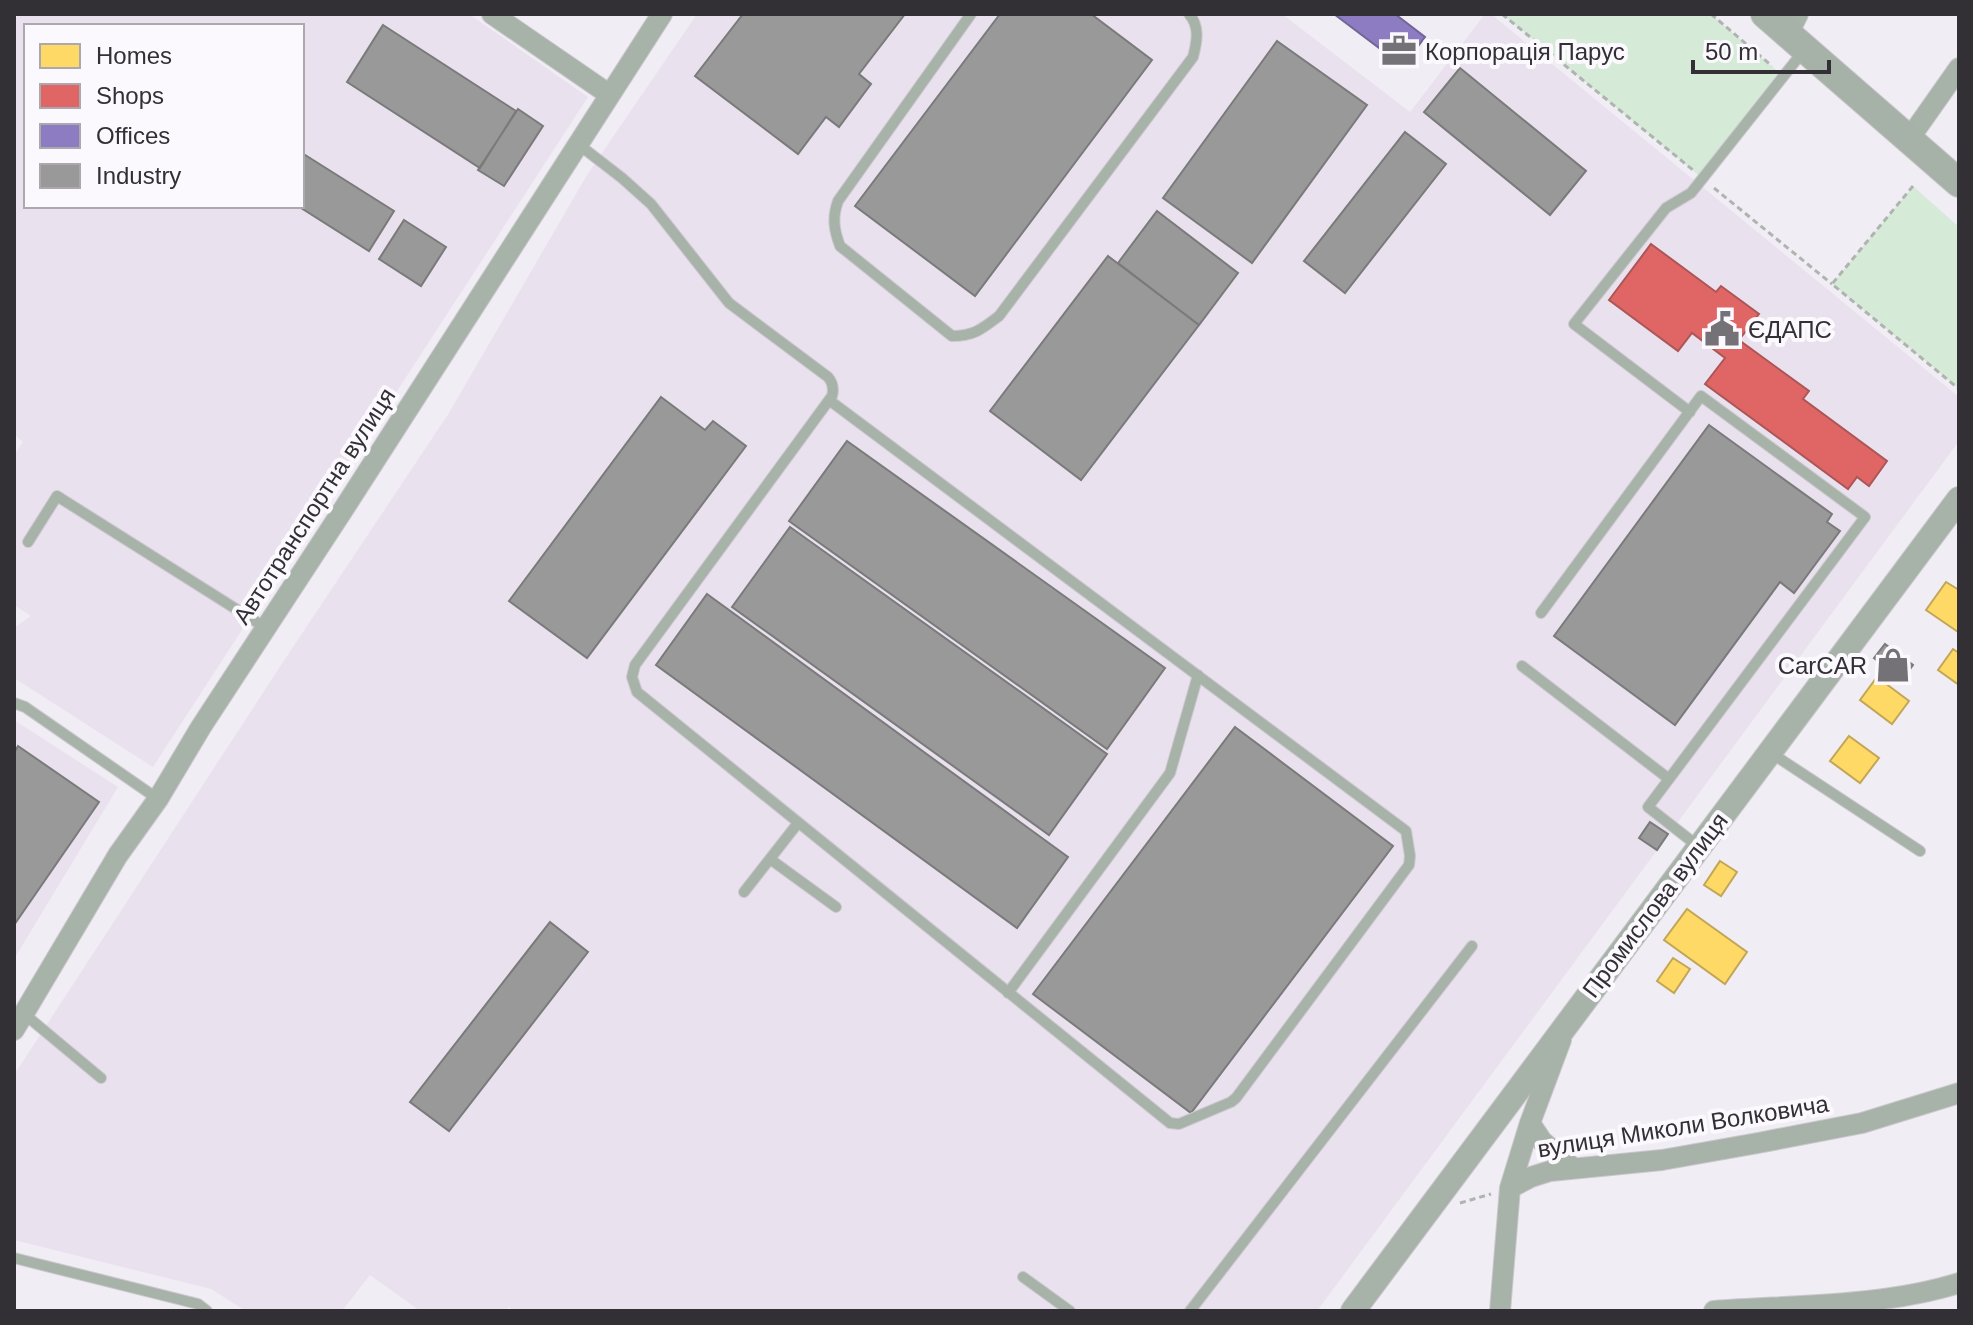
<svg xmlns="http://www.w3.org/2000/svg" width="1973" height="1325" font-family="Helvetica,sans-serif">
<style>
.built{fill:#e9e1ee;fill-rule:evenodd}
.green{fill:#d6ebd7}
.homes{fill:#ffd966;stroke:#c2a657;stroke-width:2}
.shops{fill:#e06666;stroke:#ac5657;stroke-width:2}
.offices{fill:#8e7cc3;stroke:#726598;stroke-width:2}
.industry{fill:#999;stroke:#7a7a7b;stroke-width:2}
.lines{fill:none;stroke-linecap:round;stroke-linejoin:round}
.service-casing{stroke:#cbc8cd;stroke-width:12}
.minor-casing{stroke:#cbc8cd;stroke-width:22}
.tertiary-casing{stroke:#cbc8cd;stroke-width:26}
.secondary-casing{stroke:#cbc8cd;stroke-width:30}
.path{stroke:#afb4b1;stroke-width:3;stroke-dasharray:6 4;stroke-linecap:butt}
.service{stroke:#a7b3a8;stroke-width:10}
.minor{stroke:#a7b3a8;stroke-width:20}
.tertiary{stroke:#a7b3a8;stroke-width:24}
.secondary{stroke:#a6b2a8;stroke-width:28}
.labels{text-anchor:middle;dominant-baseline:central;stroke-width:8;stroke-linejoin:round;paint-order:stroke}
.poi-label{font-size:24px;fill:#323034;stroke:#fcf9fe;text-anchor:start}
.street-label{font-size:24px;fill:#323034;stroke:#fcf9fe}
</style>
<rect width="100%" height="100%" fill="#f1edf4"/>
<path class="built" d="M19,14H469L588,97L153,767L14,678V628L31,616L14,605V455L23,442L14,434V21ZM26,26H302V206H26Z
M697,14H1282L1410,112L1485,14H1491L1959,397V441L1317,1311H514L509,1307L505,1311H420L370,1275L342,1311H246L211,1289L14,1240V1075L283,662L449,413L587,175Z
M14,720L118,787L14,959Z"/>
<path class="green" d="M1502,14H1711L1784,77L1702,178Z
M1913,186L1959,227V389L1832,284Z"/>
<path class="homes" d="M1946,582L1959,590L1958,632L1926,610Z
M1953,649L1959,653V685L1938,670Z
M1877,677L1909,701L1892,724L1860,700Z
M1849,736L1879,758L1860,783L1830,761Z
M1720,861L1737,872L1721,896L1704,885Z
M1687,909L1747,952L1725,984L1664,940Z
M1673,958L1690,969L1674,993L1657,981Z"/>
<path class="shops" d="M1651,244L1716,292L1721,286L1759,314L1739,340L1809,391L1803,399L1887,461L1869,486L1857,477L1848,489L1705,384L1725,358L1692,333L1678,351L1609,300Z"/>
<path class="offices" d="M1334,14H1395L1425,37L1403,66Z"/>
<path class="industry" d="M743,14H905L859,74L871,84L839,127L826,117L798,154L695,76Z
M1000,14H1091L1152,60L975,296L855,206Z
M383,25L516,111L480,168L347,82Z
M1277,41L1367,105L1252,263L1163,198Z
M1460,68L1586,171L1550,215L1424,112Z
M518,109L543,126L504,186L478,170Z
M1405,132L1446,164L1345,293L1304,261Z
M302,153L394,211L369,251L298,206H302Z
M1157,211L1238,273L1199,325L1118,263Z
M404,220L446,247L421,286L379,259Z
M1108,256L1199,325L1081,480L990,411Z
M661,397L705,430L713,421L746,446L587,658L509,601Z
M1709,425L1832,514L1827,522L1840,531L1794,593L1780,582L1675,725L1554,636Z
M847,441L1165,668L1107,749L789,521Z
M790,527L1107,754L1049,835L732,607Z
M707,594L1068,857L1017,928L656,665Z
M1885,644L1913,665L1902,680L1874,658Z
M1235,727L1393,846L1191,1113L1033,994Z
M18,746L99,802L14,925V753Z
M1650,822L1668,834L1657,850L1639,838Z
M550,922L588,952L449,1131L410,1102Z"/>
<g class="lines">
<g class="service-casing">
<path id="service" d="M971,14L838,201C832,218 834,230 840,246L952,336C974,336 982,329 999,316L1193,57C1197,42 1200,26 1189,14
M578,144L622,178L651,204L729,303L828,377C833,383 834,389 832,396L635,665L632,677L637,692L1170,1123L1179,1124L1231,1102L1236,1098L1409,865L1410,856L1406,831L829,400
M1690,412L1574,324L1666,208L1691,193L1805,49
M28,542L57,496L266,628
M1541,613L1701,396L1865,517L1669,779
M1522,666L1669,779L1648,807L1699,847
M14,703L25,707L158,799
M1771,753L1920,851
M770,859L836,907
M744,892L798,823
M1008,993L1170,773L1198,675
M23,1013L101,1078
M14,1258L198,1304L207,1311
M1023,1277L1070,1311
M1190,1311L1472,946"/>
</g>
<g class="minor-casing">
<path id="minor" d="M492,14L610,95
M1788,34L1798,14
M1909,139L1959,68
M14,1030L118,855L158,799L201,727L343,510L662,14
M1530,1123L1542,1141L1573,1168
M1510,1188L1531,1177L1550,1171L1662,1160L1758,1143L1862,1123L1959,1093
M1500,1311L1510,1188L1530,1123L1561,1040
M1714,1311C1795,1305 1882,1307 1959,1283"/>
</g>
<g class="tertiary-casing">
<path id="tertiary" d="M1353,1311L1959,499"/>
</g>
<g class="secondary-casing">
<path id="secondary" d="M1765,14L1959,183"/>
</g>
<path class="path" d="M1502,14L1693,170
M1711,14L1772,66
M1913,186L1832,284L1959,389
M1714,188L1832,284
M1460,1203L1491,1194"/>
<use href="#service" class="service"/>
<use href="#minor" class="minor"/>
<use href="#tertiary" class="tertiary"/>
<use href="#secondary" class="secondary"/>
</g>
<defs>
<g id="office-bare" transform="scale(2.76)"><path d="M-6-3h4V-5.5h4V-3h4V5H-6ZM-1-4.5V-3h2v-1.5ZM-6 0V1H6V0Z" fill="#757277" stroke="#fcf9fe" stroke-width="2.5" paint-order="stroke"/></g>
<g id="civic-bare" transform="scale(2.76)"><path d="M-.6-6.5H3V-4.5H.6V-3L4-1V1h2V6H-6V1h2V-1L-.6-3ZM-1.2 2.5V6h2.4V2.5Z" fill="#757277" stroke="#fcf9fe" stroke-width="2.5" paint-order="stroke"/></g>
<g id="shop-bare" transform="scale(2.76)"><path d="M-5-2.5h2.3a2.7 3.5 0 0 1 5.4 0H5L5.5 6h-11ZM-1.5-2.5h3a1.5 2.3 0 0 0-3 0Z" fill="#757277" stroke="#fcf9fe" stroke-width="2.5" paint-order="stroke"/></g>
</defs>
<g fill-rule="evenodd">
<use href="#office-bare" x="1399" y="51"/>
<use href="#civic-bare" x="1722" y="329"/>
<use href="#shop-bare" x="1893" y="665"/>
</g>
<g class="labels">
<g class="poi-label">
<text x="1425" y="51">Корпорація Парус</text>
<text x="1748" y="329">ЄДАПС</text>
<text x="1867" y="665" text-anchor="end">CarCAR</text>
</g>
<g class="street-label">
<text transform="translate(314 506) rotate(-57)">Автотранспортна вулиця</text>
<text transform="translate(1655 905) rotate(-53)">Промислова вулиця</text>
<text transform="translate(1683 1126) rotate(-9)">вулиця Миколи Волковича</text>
</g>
</g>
<rect width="1973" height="1325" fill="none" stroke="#323034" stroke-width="32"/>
<rect x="24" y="24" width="280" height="184" fill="#fcf9fe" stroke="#aba9ad" stroke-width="2"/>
<rect x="40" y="44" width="40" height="24" fill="#ffd966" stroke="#aba9ad" stroke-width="2"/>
<text x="96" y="64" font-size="24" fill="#323034">Homes</text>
<rect x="40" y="84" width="40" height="24" fill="#e06666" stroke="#aba9ad" stroke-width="2"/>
<text x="96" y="104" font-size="24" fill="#323034">Shops</text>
<rect x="40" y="124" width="40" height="24" fill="#8e7cc3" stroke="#aba9ad" stroke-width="2"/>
<text x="96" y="144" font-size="24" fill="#323034">Offices</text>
<rect x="40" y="164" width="40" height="24" fill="#999999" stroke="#aba9ad" stroke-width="2"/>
<text x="96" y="184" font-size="24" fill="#323034">Industry</text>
<path d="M1693 60v12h136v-12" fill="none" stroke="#323034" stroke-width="4"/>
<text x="1705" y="60" font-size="24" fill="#323034" stroke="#fcf9fe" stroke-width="6" paint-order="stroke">50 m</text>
</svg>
